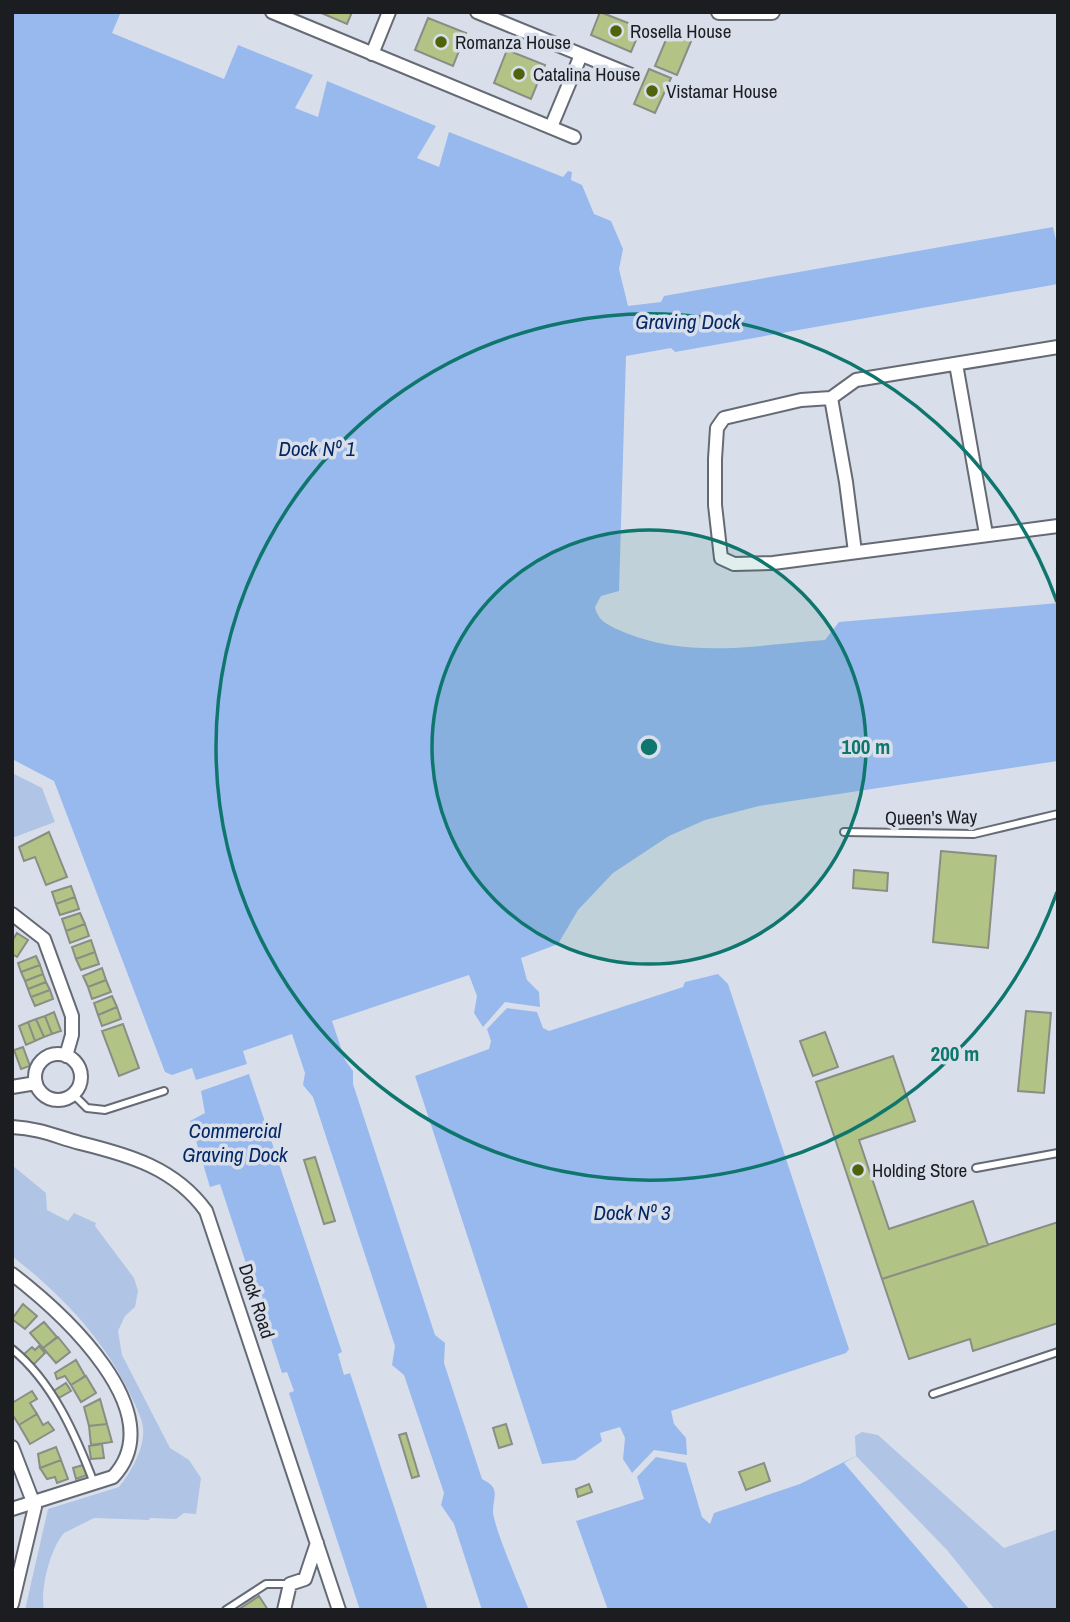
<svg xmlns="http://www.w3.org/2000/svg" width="1070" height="1622" font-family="'Archivo Narrow',sans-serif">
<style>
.green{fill:#b0c4e5}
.water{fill:#98b9ee}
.pier{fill:#d9dfea}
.building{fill:#b2c386;stroke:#8a8d83;stroke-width:2}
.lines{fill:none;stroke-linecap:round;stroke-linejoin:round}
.service-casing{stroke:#656a74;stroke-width:10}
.minor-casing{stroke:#656a74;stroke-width:16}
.tertiary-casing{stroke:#656a74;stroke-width:18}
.service{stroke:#fff;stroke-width:6}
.minor{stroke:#fff;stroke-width:12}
.tertiary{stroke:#fff;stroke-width:14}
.ring{fill:none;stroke:#0f766e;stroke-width:3.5}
.poi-dot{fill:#51630a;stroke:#d9dfea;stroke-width:2.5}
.labels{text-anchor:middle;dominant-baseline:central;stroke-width:7;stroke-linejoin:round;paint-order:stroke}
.poi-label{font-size:19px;fill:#1b1d21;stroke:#d9dfea;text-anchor:start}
.street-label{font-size:19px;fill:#1b1d21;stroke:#d9dfea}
.water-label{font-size:21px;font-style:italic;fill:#032865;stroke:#d9dfea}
.centre{fill:#0f766e;stroke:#d9dfea;stroke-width:3.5}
.ring-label{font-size:21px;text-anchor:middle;font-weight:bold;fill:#0f766e;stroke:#d9dfea;stroke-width:7;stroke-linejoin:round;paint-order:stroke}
</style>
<rect width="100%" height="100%" fill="#d9dfea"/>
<path class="green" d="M12,773L42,788L55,822L12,838Z
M12,1165L46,1193L47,1210L68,1221L74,1213L96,1223L95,1226L134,1278L138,1291L135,1307L125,1316L118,1331L122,1355L170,1448L189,1460L201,1478L196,1514L184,1513L176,1519L150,1518L149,1520L94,1518L64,1533C50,1549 40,1589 44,1610H25L48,1509L119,1487C131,1472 145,1448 143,1428C142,1418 136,1407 132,1398C105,1340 62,1295 12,1256Z
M862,1432L878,1435L1004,1548L1058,1529V1610H995L947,1550L856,1456L855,1436Z"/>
<path class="water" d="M12,12H125L120,14L112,33L224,79L238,45L313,75L295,108L318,117L327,81L436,126L417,158L439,167L449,132L563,177L568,171L572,172L571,180L582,185L594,214L611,221L623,249L619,269L628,306L661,302L664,296L1053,227L1058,249V284L675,352L671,348L626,356L619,591L601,596L595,607C598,623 613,627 626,633C691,659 757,645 825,640L839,622L1058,603V761L759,806L705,820L669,836L613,873L578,910L558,944L521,958L527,980L539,992L540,1007L505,1002L483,1027L474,1013L477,996L469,975L332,1021L345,1060L353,1071V1084L435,1335L445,1343L444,1363L482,1479C500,1488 494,1494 493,1510C492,1524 522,1592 529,1610H482L454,1524L441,1505L444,1493L404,1375L392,1365L395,1346L313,1097L303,1085L305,1073L292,1034L243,1051L247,1064L196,1080L192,1068L172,1075L165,1072L54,781L12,759Z
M718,974L728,984L849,1349L846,1353L671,1411L674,1424L686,1438L687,1455L654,1450L632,1473L623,1459L625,1438L620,1427L600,1433L602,1441L575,1460L542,1464L415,1076L489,1049L491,1041L487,1029L507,1008L537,1012L543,1028L549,1031L683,987L685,982Z
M249,1074L342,1352L338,1354L344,1375L350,1373L428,1610H360L289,1393L294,1391L287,1372L282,1373L220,1184L210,1187L190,1121L205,1113L201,1091Z
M856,1456L947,1550L995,1610H608L576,1521L644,1499L637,1477L656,1457L686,1463L702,1517L710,1524L714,1513L800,1484Z"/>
<path class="pier" d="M856,1456L947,1550L995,1610H970L844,1463Z"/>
<path class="building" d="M319,12H352L347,24Z
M600,12L641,28L631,52L591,35Z
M428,18L466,33L453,66L415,50Z
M670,30L692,39L677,75L655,66Z
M507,50L545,65L531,99L494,83Z
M649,69L671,78L655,113L634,104Z
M49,832L67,877L46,885L35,857L24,861L19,847Z
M941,851L996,856L988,948L933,942Z
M854,870L888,873L887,891L853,888Z
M71,886L75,897L56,904L52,892Z
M75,897L79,909L60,915L56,904Z
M80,913L85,924L66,931L62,919Z
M85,924L89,936L70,943L66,931Z
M17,933L28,940L17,957L12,954V941Z
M91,940L95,952L76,959L72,947Z
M95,952L99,964L81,970L76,959Z
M36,956L40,965L21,972L18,963Z
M40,965L43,974L25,981L21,972Z
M102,968L106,980L88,987L83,976Z
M43,974L46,982L28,989L25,981Z
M106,980L111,992L92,999L88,987Z
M46,982L50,990L31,997L28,989Z
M50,990L53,999L35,1006L31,997Z
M112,996L117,1007L98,1015L94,1003Z
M117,1007L121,1019L102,1026L98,1015Z
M1026,1011L1051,1013L1044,1093L1018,1091Z
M54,1012L61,1031L52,1034L45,1016Z
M45,1016L52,1034L44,1037L36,1019Z
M36,1019L44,1037L35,1041L28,1022Z
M28,1022L35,1041L26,1045L19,1026Z
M123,1024L139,1068L119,1076L102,1031Z
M825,1032L838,1067L813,1076L800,1041Z
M23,1047L30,1066L21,1069L14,1050Z
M893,1056L915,1121L859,1140L889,1229L973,1201L988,1245L882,1279L816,1082Z
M315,1157L335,1221L324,1224L304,1160Z
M1058,1222V1323L973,1351L970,1339L909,1359L882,1279Z
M23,1304L37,1316L25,1329L12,1319Z
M44,1322L57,1337L43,1348L30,1333Z
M58,1337L70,1352L56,1363L43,1348Z
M39,1346L45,1353L33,1365L24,1354L32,1347L35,1350Z
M76,1360L85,1376L71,1385L65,1376L57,1379L55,1373Z
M86,1376L96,1393L81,1402L71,1385Z
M66,1383L71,1391L57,1399L52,1392Z
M32,1391L37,1399L30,1403L37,1414L19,1425L12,1414V1403Z
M100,1399L107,1424L89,1426L84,1407Z
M37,1414L43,1425L48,1422L54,1430L30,1444L19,1425Z
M107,1424L112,1442L91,1445L89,1426Z
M506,1424L512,1444L499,1448L493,1428Z
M406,1433L419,1476L412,1478L399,1435Z
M102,1444L104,1458L91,1459L89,1446Z
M56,1447L61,1460L40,1468L38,1454Z
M61,1460L68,1479L57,1483L55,1477L47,1479L40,1468Z
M764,1463L770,1481L746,1490L739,1472Z
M83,1465L87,1475L76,1479L73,1468Z
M589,1484L592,1492L578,1497L576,1489Z
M259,1596L268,1610H238Z"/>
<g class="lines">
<g class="service-casing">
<path id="service" d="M844,832L974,834L1058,814
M73,1094L87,1108L105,1110L164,1091
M976,1168L1058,1153
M12,1349C53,1382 76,1436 94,1483
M933,1394L1058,1352
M226,1610L266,1584H290"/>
</g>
<g class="minor-casing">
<path id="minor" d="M272,12L574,137
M477,12L631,75
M372,54L389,12
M551,127L581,55
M1058,347L856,380L831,398L801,400L724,418L717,428L715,459V505L721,558L734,564L773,563L1058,526
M956,364L986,534
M831,398L846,482L855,552
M12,914L44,939L72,1016V1035L66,1056
M35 1077a23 23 0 1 1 46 0a23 23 0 1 1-46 0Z
M12,1087L36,1083
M12,1127C42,1129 54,1136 80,1143C129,1155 175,1168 206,1211L339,1610
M12,1274C60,1311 174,1412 113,1477L12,1509
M12,1447L35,1507L12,1604
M284,1610L290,1584L305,1579L317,1543"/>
</g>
<g class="tertiary-casing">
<path id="tertiary" d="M719,12H772"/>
</g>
<use href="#service" class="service"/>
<use href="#minor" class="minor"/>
<use href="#tertiary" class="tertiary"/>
</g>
<circle cx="649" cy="747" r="217" fill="#0f766e" fill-opacity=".12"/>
<g class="ring">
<circle cx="649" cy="747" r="217"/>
<path d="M1057 892A433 433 0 1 1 1057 602"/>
</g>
<g class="poi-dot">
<circle cx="616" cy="31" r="7"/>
<circle cx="441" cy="42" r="7"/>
<circle cx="519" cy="74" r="7"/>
<circle cx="652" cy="91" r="7"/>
<circle cx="858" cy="1170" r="7"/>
</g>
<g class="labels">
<g class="poi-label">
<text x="630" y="31">Rosella House</text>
<text x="455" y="42">Romanza House</text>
<text x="533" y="74">Catalina House</text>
<text x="666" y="91">Vistamar House</text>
<text x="872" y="1170">Holding Store</text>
</g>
<g class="street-label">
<text transform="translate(931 817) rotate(-1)">Queen's Way</text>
<text transform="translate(257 1301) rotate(72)">Dock Road</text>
</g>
<g class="water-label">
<text x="688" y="321">Graving Dock</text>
<text x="317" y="448">Dock Nº 1</text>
<text x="235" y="1130">Commercial<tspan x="235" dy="24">Graving Dock</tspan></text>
<text x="632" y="1212">Dock Nº 3</text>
</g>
</g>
<circle cx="649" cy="747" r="10" class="centre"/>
<g class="ring-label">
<text x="866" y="754">100 m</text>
<text x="955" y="1061">200 m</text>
</g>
<rect width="1070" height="1622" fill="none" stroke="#1b1d21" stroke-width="28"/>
</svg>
